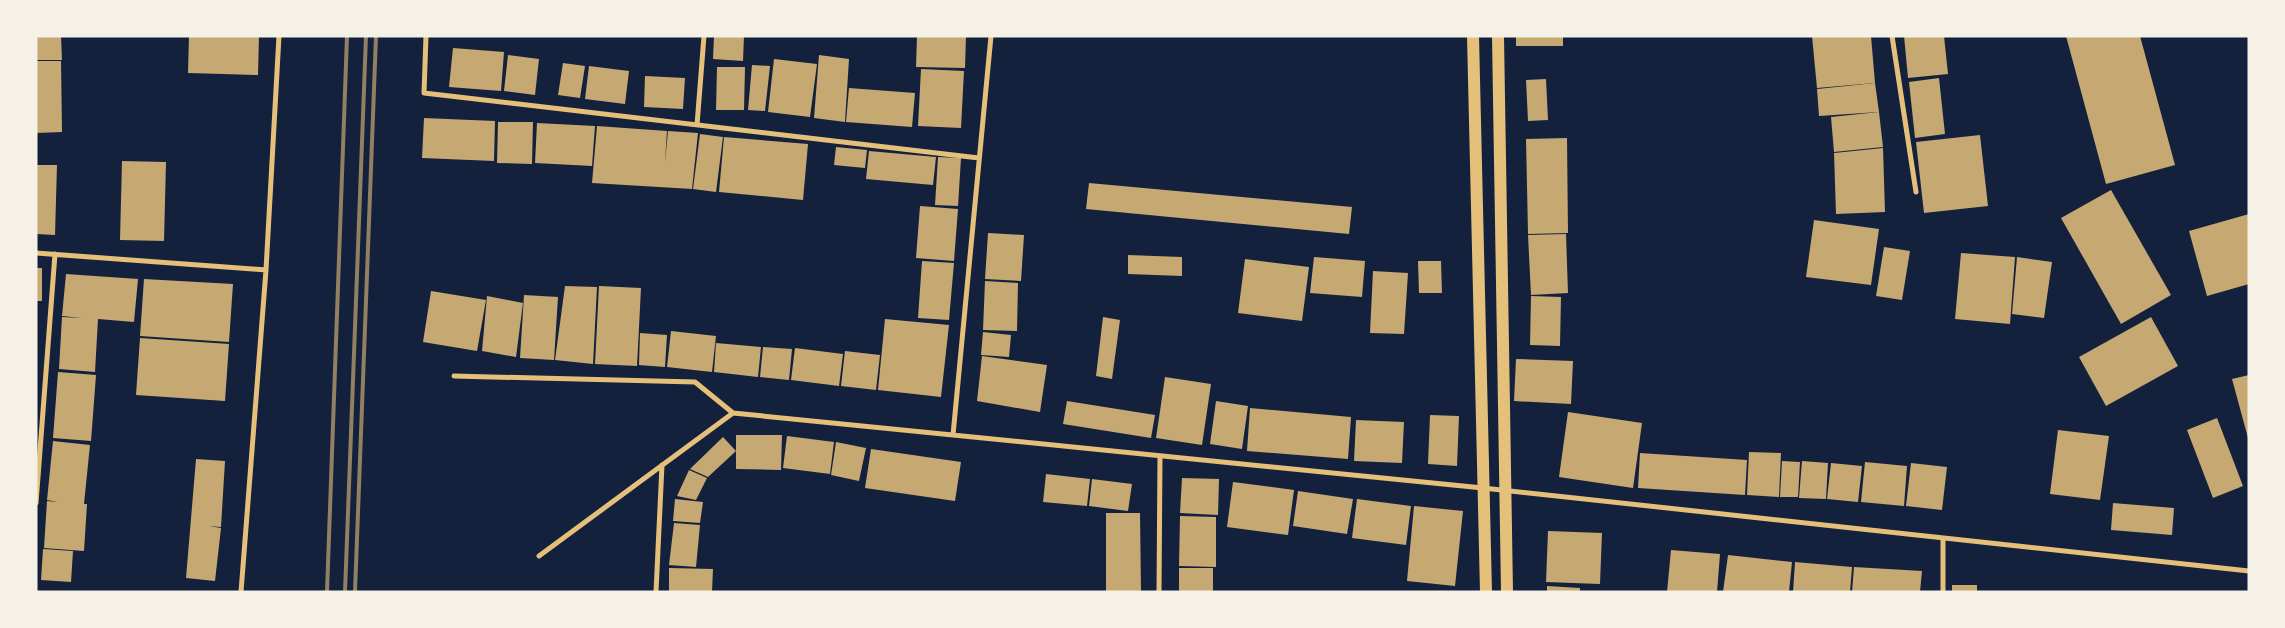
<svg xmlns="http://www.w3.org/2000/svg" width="2285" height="628" font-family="'PT Sans',sans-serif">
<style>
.building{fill:#c6a872}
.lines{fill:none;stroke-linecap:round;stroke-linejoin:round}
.minor{stroke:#e5c07b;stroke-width:5}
.primary{stroke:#e5c07b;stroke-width:12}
.rail{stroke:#918062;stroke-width:4}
</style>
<rect width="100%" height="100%" fill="#14213d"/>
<path class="building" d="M36,36H61L62,60H36Z
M189,36H259L258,75L188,73Z
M714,36H744L743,61L713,59Z
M917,36H966L965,68L916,67Z
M1516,36H1563V46H1516Z
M1812,36H1871L1875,83L1817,88Z
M1904,36H1944L1948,74L1908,78Z
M2066,36H2140L2175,165L2106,184Z
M453,48L504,52L501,91L449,87Z
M508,55L539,59L535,95L504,91Z
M819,55L849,59L845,122L814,118Z
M774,59L817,64L810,117L768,112Z
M36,61H61L62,132L36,133Z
M563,63L585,66L580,98L558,95Z
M752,65L770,66L765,111L748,110Z
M589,66L629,71L625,104L585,99Z
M717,67H745L744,110H716Z
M921,69L964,71L961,128L918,126Z
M645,76L685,78L683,109L644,107Z
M1939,78L1945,134L1915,138L1909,82Z
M1546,79L1548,120L1528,121L1526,80Z
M1875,83L1879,112L1819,116L1817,89Z
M849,88L915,93L912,127L846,122Z
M1879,112L1883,147L1834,152L1831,117Z
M424,118L495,121L494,161L422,158Z
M498,122H533L532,164L497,163Z
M537,123L595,126L592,166L535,163Z
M597,126L667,131L665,163L668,131L698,133L692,189L592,183Z
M700,134L723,137L716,192L693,189Z
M1980,135L1988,206L1924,213L1916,142Z
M724,137L808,144L803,200L719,192Z
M1567,138L1568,233L1528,234L1526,139Z
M836,147L867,150L865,168L834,165Z
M1883,148L1885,212L1836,214L1834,153Z
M869,151L936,157L933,185L866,179Z
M938,157L961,158L958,206L935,205Z
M122,161L166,162L164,241L120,240Z
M36,165H57L55,235L36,234Z
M1089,183L1352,207L1349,234L1086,209Z
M2111,190L2171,295L2121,324L2061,218Z
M920,206L958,209L954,261L916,258Z
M2249,214V284L2207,296L2189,231Z
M1814,220L1879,229L1871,285L1806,277Z
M988,233L1024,235L1021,281L985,279Z
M1566,234L1568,293L1531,295L1528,235Z
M1884,247L1910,251L1902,300L1876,296Z
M1961,253L2015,257L2010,324L1955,319Z
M1128,255L1182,257V276L1128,274Z
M1314,257L1365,261L1362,297L1310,293Z
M2017,257L2052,262L2044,318L2012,314Z
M1245,259L1309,267L1302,321L1238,313Z
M922,261L954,263L949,320L918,318Z
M1418,261H1441L1442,293H1419Z
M36,268H42V301H36Z
M1373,271L1408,273L1404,334L1370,333Z
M66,274L138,279L134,322L98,319L95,372L59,369L62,317L82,318L62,316Z
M144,279L233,284L229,342L140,336Z
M985,281L1018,283L1017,331L983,330Z
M565,286L597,287L593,364L555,360Z
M599,286L641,288L637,366L595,364Z
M431,291L486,300L477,351L423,342Z
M524,295L558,297L554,360L520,358Z
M487,296L523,303L516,357L482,351Z
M1531,296L1561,297L1560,346L1530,345Z
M1103,317L1120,320L1112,379L1096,376Z
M2151,317L2178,366L2106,406L2079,357Z
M885,319L949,325L941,397L878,390Z
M671,331L716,336L712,372L667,367Z
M983,332L1011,335L1009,357L981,355Z
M640,333L667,335L665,367L639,365Z
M140,338L229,344L225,401L136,395Z
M716,343L761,347L758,377L714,372Z
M763,347L792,349L789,380L760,377Z
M795,348L843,354L839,386L791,380Z
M845,351L880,355L876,390L841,386Z
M982,356L1047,365L1040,412L977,401Z
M1516,359L1573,361L1571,404L1514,401Z
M58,372L96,375L91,441L53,438Z
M2249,375V438H2248L2232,379Z
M1165,377L1211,384L1202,445L1156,438Z
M1067,401L1155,415L1151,438L1063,424Z
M1216,401L1248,406L1242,449L1210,444Z
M1250,408L1351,417L1348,459L1247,451Z
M1568,412L1642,423L1633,488L1559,477Z
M1430,415L1459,416L1457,466L1428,464Z
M2217,418L2243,486L2213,498L2187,430Z
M1356,420L1404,422L1402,463L1354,461Z
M2058,430L2109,436L2100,500L2050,494Z
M736,435H782L781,470L736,469Z
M787,436L834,442L830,474L783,468Z
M723,437L736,451L708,477L690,469Z
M53,441L90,445L84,504H87L84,551L44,548L47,501L58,502L47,500Z
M836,442L866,448L859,481L831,475Z
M871,449L961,462L955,501L865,488Z
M1749,452L1781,453L1779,497L1747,495Z
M1640,453L1747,460L1745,495L1638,488Z
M196,459L225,461L221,527L209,526L221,528L215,581L186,578Z
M1782,461L1800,462L1798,497H1780Z
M1802,461L1828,463L1826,499L1799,498Z
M1865,462L1907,466L1904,506L1861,502Z
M1831,463L1862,466L1858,502L1827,499Z
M1911,463L1947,467L1942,510L1906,506Z
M689,470L707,478L696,500L677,496Z
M1046,474L1090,479L1087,506L1043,502Z
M1182,478L1219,479L1218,515L1180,513Z
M1092,479L1132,484L1128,511L1089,506Z
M1233,482L1294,490L1288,535L1227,527Z
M1298,491L1353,499L1347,534L1293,526Z
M675,499L703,502L700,523L673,521Z
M1357,499L1411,506L1406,545L1352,538Z
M2113,503L2174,508L2172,535L2111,530Z
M1414,506L1463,511L1455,586L1407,581Z
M1106,513H1140L1141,591H1106Z
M1180,516L1216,517V567L1179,566Z
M674,523L700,525L696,567L669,565Z
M1548,531L1602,533L1600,584L1546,582Z
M43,549L73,551L71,582L41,580Z
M1671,550L1720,554L1717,592H1667Z
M1728,555L1792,562L1789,592H1723Z
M1795,562L1852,567L1850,592H1793Z
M1854,567L1922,571L1920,592H1852Z
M669,568L713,569L712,592H669Z
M1179,568H1213V592H1179Z
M1952,585H1977V592H1952Z
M1547,586L1580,588V592H1547Z"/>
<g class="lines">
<path class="minor" d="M426,36L424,93L979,158
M1892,36L1916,192
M697,125L704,36
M36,253L266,270
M454,376L695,382L733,413
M733,413L1483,488L2249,571
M953,435L991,36
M36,503L55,254
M539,556L733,413
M241,592L266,270L279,36
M656,592L662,465
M1159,592L1160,457
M1943,592V538"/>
<path class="primary" d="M1473,36L1486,592
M1498,36L1507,592"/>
<path class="rail" d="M327,592L347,36
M345,592L366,36
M355,592L376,36"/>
</g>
<rect width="2285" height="628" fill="none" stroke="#f6f1e7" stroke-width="75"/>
</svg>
